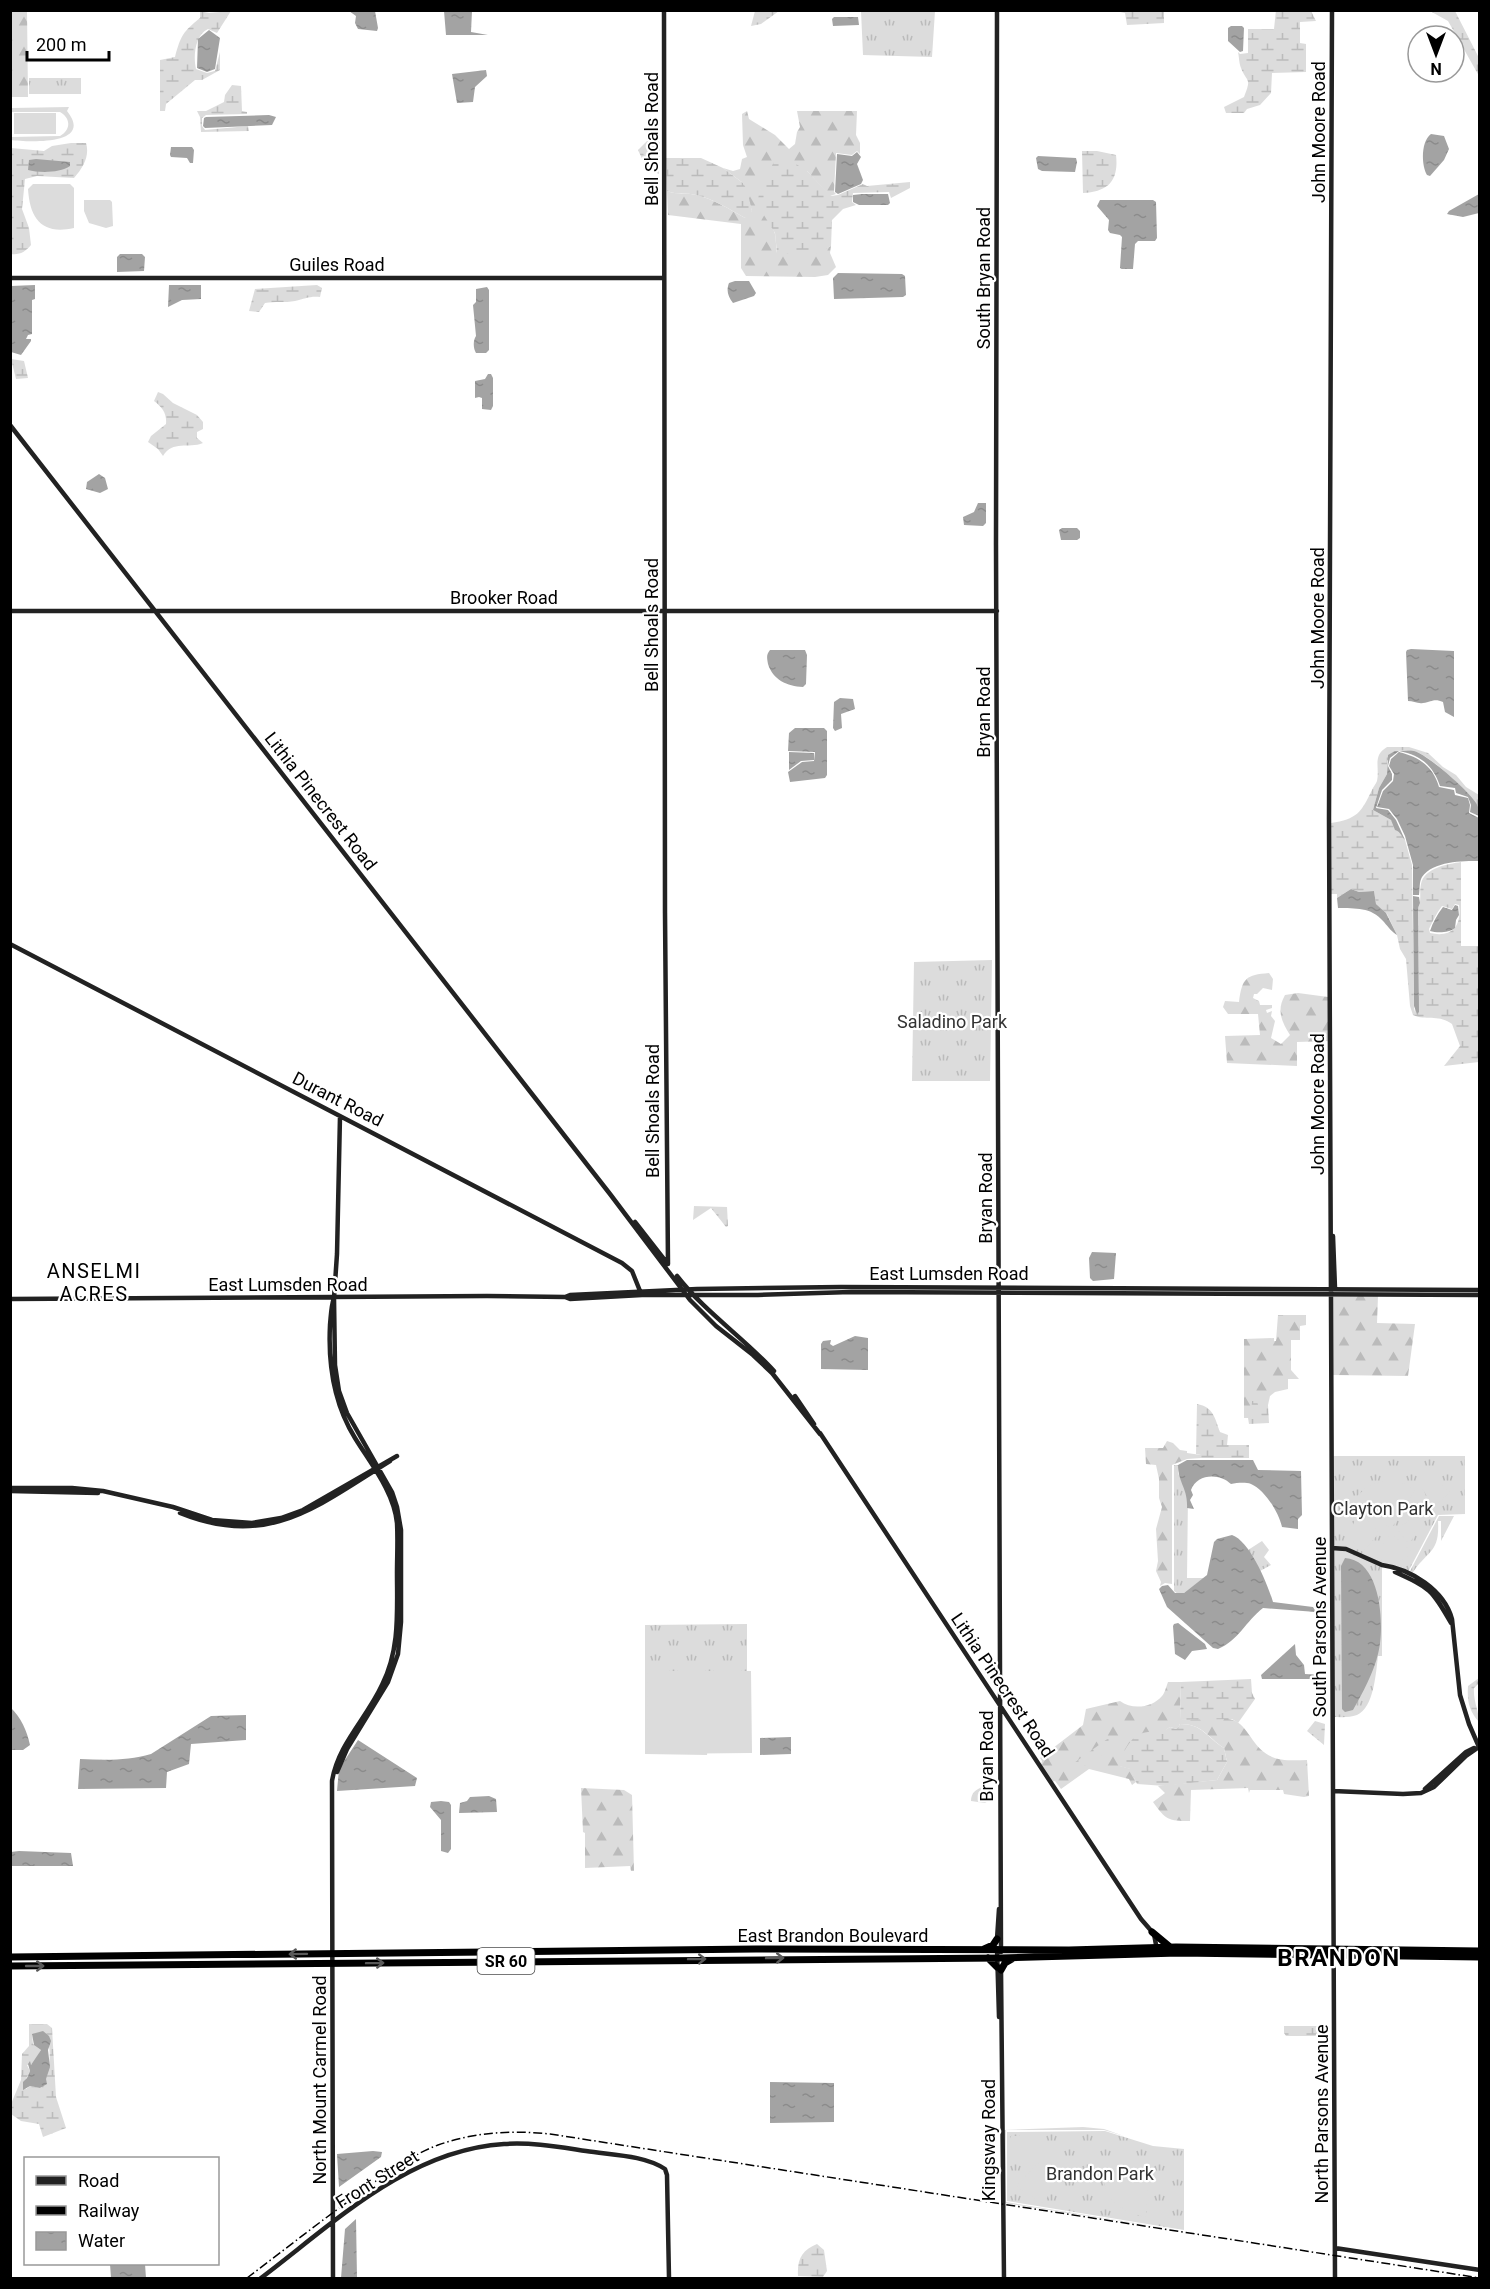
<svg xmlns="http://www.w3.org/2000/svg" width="1490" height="2289" font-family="Roboto,sans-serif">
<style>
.grass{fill:url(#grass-tufts)}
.forest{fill:url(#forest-firs)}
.wetland{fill:url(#wetland-marsh);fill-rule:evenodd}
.garden{fill:#dcdcdc}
.water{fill:url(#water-ripples)}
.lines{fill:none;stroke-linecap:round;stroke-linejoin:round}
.secondary{stroke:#222;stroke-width:4.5}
.highway{stroke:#000;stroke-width:7}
.rail{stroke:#000;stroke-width:1.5;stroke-dasharray:9 3 1.5 3;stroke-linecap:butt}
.oneway{stroke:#595959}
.labels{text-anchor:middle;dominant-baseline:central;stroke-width:4.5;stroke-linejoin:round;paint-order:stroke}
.shield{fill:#fff;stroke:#4c4c4c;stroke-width:1.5}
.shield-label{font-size:16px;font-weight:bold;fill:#000}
.street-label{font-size:18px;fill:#000;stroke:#fff}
.park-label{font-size:18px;fill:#333;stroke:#fff}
.neighbourhood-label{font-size:20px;letter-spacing:1.5px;fill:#000;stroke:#fff}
.district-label{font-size:24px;font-weight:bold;letter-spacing:1.5px;fill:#000;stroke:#fff}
</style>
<defs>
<pattern id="grass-tufts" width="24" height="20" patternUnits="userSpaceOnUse" patternTransform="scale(1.5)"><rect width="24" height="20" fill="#dcdcdc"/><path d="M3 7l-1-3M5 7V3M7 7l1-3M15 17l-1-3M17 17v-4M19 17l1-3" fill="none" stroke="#bbb"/></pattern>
<pattern id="forest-firs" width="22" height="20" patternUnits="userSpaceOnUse" patternTransform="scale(1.5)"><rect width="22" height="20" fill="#dcdcdc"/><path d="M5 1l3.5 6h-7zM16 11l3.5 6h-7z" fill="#bbb"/></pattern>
<pattern id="wetland-marsh" width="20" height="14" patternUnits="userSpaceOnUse" patternTransform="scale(1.5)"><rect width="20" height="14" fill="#dcdcdc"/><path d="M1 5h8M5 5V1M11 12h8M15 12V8" fill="none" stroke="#bbb"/></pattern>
<pattern id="water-ripples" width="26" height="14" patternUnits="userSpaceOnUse" patternTransform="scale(1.5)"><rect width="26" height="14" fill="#a3a3a3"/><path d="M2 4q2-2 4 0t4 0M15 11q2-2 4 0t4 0" fill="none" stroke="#8b8b8b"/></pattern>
</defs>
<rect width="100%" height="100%" fill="#fff"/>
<path class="grass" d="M861,11H935L932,57L863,55Z
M29,78H81V94H29Z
M992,960L990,1081H912L914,962Z
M1332,1456H1465V1514L1438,1515L1407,1574L1382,1565V1656H1378C1376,1672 1374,1708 1357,1715C1349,1718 1340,1717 1332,1717Z
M1174,1465H1178V1473L1188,1495L1187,1578H1204L1184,1593L1178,1594L1174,1591Z
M1439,1516H1454L1441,1541V1521H1438C1440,1554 1427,1550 1412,1574L1409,1573Z
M1262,1541L1269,1550L1264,1557L1271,1565L1260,1571L1248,1550Z
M747,1624V1692L708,1745L707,1755L645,1754V1625Z
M1083,2127L1104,2129L1124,2136L1104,2130H1006V2202L1184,2231L1004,2203L1003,2130Z
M1105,2131L1153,2146L1184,2149V2230L1007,2201V2132Z"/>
<path class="forest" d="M10,11H27L28,97H11Z
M747,111L749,119L775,135L789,149L795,144L797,132L800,127L797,111H857L856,135L860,143V154L857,151L852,155L836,153L834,192L836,194L830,196L807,171L767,177C749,206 767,209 775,234C776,239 776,247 777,253C794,253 815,253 831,246L830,253L836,267L828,275L815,277L746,276L741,268V224L668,215L667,191C677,195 686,192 696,195C714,199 729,209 745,218L752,211L743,183L723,168L733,171L740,169L742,159L747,157L743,145L742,114Z
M1269,973L1273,979L1272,990L1263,988L1257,994H1254L1253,998L1259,1001L1260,1005H1272V1008L1266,1010L1267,1013L1272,1011L1271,1016L1275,1021L1271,1038L1281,1044L1290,1035C1282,1022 1276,1011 1285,995L1298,993L1328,997V1041L1297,1042V1066L1227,1063L1225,1036L1260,1035L1258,1014H1228L1223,1007L1225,1001L1239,1002C1242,978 1246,975 1269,973Z
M1333,1295L1378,1296L1377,1323L1415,1324L1408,1376L1333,1375Z
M1278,1315H1306V1325L1300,1326V1340H1291V1370L1299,1379H1288V1389L1275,1392L1270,1396L1268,1405H1258L1251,1418H1244V1339L1274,1338V1341H1276Z
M1167,1441L1173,1443L1180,1450L1187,1451V1453L1201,1455V1458L1187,1459L1172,1465V1584L1165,1583L1160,1586L1161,1582L1156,1571L1158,1561L1156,1529L1162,1507L1159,1498V1479L1156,1465L1146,1464L1145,1448H1163Z
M1168,1682H1181L1180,1720C1194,1720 1221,1716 1233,1720C1241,1723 1245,1729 1250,1736C1266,1761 1280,1761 1307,1760L1309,1796L1304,1797L1284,1794L1283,1790H1250L1249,1793L1248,1788L1191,1790L1190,1821C1168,1821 1166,1820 1153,1802L1165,1793L1158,1786L1217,1780L1227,1762L1224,1748C1207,1737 1203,1724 1180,1724L1177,1729L1170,1727L1163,1732H1156L1120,1766L1131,1769L1136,1782L1132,1785L1129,1779L1089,1769L1061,1789L1055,1781L1052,1782L1041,1765L1042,1761L1040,1758L1083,1725L1086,1709L1120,1701C1132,1710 1152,1708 1162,1696C1165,1693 1166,1687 1168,1682Z
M581,1788L624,1790L632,1795L634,1871H631L630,1866L585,1868V1833L583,1832Z"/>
<path class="wetland" d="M1276,10L1311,11L1316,21L1300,22V43L1306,44V72L1272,73L1271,93L1260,105L1247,109L1244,113H1226L1224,107L1244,97C1252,77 1247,83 1241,68C1239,63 1239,56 1238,52L1240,54L1248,53V29H1274Z
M200,11L209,13L231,11L217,33L208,29C195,35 193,56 196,69L207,73L215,71L220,52V70L202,80H195L166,104L165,111H160V60L175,57C181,35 183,32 200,18Z
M755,11V10L779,11L761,24L751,26Z
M1115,11H1164V23L1127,25L1125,13Z
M1430,11H1455L1479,58V76L1448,21Z
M232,85L241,86L242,111L247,112V114L206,115L202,118V126L205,130L248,126L249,131L201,132L200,117L197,111H206L224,102L225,95Z
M657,139L660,143L659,174L647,169L638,150L647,141Z
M71,143H86C90,156 83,168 74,178L37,176L25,179L22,209L29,228L31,245C25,252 20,255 11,254V148L44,151L52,146Z
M1082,151H1097L1116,155C1119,181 1108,192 1083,193Z
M666,158H701L723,168L743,183L747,190L752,211L749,217L745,218C729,209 714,199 696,195C686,192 677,195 667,191Z
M788,159L807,171L831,196L838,195L863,184L867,186L910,182V188L891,198L889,192L853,193L852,202L856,205L843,209L832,220L831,246L815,254L777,253L775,233L759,207L758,199L761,186L774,162Z
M317,285L322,288L320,297C309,296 305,299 295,301C285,303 275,301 265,303L259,312L249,311L255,289Z
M11,359L24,361L28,378L16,379Z
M158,392L163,394L173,403L197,415L203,422V429L197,432V438L203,443C188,449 173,440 163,456L158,449L148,442L151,436L166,424C167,413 162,407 154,401Z
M1387,747H1409L1428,753L1443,767L1456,775L1466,787L1479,795V808C1469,793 1432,756 1414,751C1408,750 1401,750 1395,751L1387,761V774L1379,788L1373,810L1391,820L1401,833L1405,840L1412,865L1414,1012L1419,994L1418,908C1422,901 1419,893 1421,884C1424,868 1448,864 1461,862V946H1479V1062L1444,1066L1460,1046L1452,1024C1439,1014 1426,1021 1413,1015L1410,1006L1406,959L1400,949L1397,935L1387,914L1376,904L1374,891L1359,892L1351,889L1337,898V894H1331V823C1357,819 1361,813 1372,790C1373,787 1376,784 1377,781C1380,767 1372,756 1387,747ZM1455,904L1459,905C1462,926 1452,938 1430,933L1429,929C1433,921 1436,914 1442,906L1452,909Z
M694,1206L727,1207L728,1226L726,1227L711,1208L693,1220Z
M1252,1401H1257L1258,1405H1268L1269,1423L1249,1424L1248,1418H1251Z
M1197,1404C1214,1407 1215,1419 1220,1432L1228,1435L1227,1445H1249V1458H1201V1455L1196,1454Z
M1479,1678V1683L1474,1688C1473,1701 1479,1711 1479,1722C1469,1710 1467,1702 1468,1686Z
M1251,1679L1252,1693L1255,1699L1238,1723L1232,1719L1180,1720L1181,1682Z
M1315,1721L1325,1724L1324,1745L1307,1731Z
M1180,1724C1203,1724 1206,1737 1224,1748L1227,1762L1217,1780L1165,1786L1137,1784L1130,1769L1119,1766C1123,1752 1131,1733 1148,1732C1158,1731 1161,1733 1170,1727L1177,1729Z
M1110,1737H1113L1116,1746L1070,1775L1067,1768Z
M983,1787H988L993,1790L990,1800L985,1803L971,1801C971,1793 976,1789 983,1787Z
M29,2024H47L52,2028L56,2097L66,2128L43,2137L39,2124L21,2121L11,2114V2104L21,2080L22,2054L29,2046ZM43,2032C54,2042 50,2076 41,2088L30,2086L26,2089L23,2085L30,2071L27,2065L33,2064L41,2050L33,2044L32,2034Z
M1284,2026H1321L1323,2031L1318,2036H1286L1284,2033Z
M817,2244L824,2250L827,2271L823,2277L798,2276C797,2259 802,2250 817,2244Z"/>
<path class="garden" d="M69,107L67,111C95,146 27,142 11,140V137L60,136C71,130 71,118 60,112H11V108Z
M14,113H56V134H14Z
M33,184H70L74,188V228C42,235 30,219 28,189Z
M84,200H110L112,202L113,226L106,228L89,223L84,211Z
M1384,1481H1399L1415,1490L1393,1526L1389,1527L1365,1508L1356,1497L1368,1486Z
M1429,1484L1441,1485L1451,1492L1435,1505H1432L1422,1488Z
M1361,1513L1379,1533L1363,1552C1347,1542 1348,1526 1361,1513Z
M1411,1519C1417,1527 1415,1537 1409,1544L1397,1529Z
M1390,1535H1393L1412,1552C1401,1565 1388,1565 1374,1556Z
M647,1671H751L752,1753L648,1754Z
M1011,2136H1045L1044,2150L1034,2164H1011Z
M1038,2163C1050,2175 1054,2188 1044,2204L1016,2186Z
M1145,2171L1149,2175L1146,2217C1124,2213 1100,2198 1105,2173Z"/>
<path class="water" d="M349,11H375L378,28L377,31L358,29L355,23L356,16Z
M444,11H472L471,32L488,35H446Z
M834,17H858L859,25L833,26L832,19Z
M1231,26H1242L1244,28L1243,51L1240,52L1228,41V28Z
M209,30L220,38L215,69L207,72L197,68L198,39Z
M486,70L487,76L475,87L473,102L457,103L452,74Z
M269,115L276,117L272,125L205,128L203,126L204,118L206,117Z
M1431,134L1444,136L1449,149L1444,160L1430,176L1427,175C1421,165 1421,141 1431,134Z
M171,147H192L194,150L193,163H190L187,158L171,157L170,155Z
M857,152L861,157L857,164L863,180L861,184L838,194L835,192L837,154L852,156Z
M1038,156L1076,158L1077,162L1075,172L1042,171L1038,169L1036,158Z
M36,159L70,162V166C60,173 39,173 28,170L29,160Z
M862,194H888L890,203L888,205H859L853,202V195Z
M1479,194V213L1463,217L1447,214L1449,211Z
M1100,200H1153L1156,202L1157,238L1155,241H1138L1135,244L1133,269H1122L1120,268L1122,237L1120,235L1110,233L1108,230L1109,220L1097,206Z
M120,254H142L145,257L144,271L117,272V257Z
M838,273L902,274L905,276L906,295L903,297L834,299L833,278Z
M735,281H749L756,293L754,296L733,303C728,296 726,291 729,283Z
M35,285V299L32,300V334L28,335L26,339H31V341L21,355L11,352V286Z
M169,285H201V299L182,300L168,307Z
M487,287L489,290V350L486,353H476C473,348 473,340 476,336L473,305L476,302V289Z
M488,374H491L493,378V406L491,410L482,409V398L479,397L475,398V381L485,379Z
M99,474L105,478L108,489L100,493L86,489L87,482Z
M978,503H986V523L983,526L964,525L963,517L974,512Z
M1062,528H1077L1080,531V538L1077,540H1061L1059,530Z
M1411,649L1454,651V717L1445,712L1443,702C1434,698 1432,702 1423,703C1418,704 1413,701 1408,701L1406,652L1407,650Z
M770,650H805L807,655L806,684L803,687C787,686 773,680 768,664C767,658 766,655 770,650Z
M840,698L853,699L855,709L841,714L842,728L835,731L833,728L834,702Z
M795,728H824L827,731V775L825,778L790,782L788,772L802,762L814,761L815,752L788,751L789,733Z
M1395,751C1401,751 1408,750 1414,751C1427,754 1469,791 1476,803C1479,808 1480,810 1479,816L1470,812L1471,805L1468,797L1456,793L1455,788L1440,786C1433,765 1420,755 1399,751L1390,758L1388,766L1392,774V780L1382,790L1376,808L1388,810L1396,820L1405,840C1401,836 1401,832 1395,830L1391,820L1373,810L1379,788L1387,774L1388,755Z
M789,752L814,753V760L801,761L789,770Z
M1399,752C1419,757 1433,766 1439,787L1454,790L1455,795L1468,798L1470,805L1469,813L1479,818V861C1463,861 1433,861 1422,877C1419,882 1420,889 1419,895H1413V865L1405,836L1397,819L1389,809L1377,807L1383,791L1393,781L1394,774L1389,766L1391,759Z
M1351,889L1359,892L1374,891L1376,904L1386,913L1397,935C1393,933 1388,927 1384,922C1370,906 1356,909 1338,908L1337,898Z
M1413,896L1419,897L1420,903L1418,908L1419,1012L1417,1014L1414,1006Z
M1455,905L1458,906L1459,915L1456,920L1455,928C1449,933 1437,933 1430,931C1433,922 1437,915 1443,907L1452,910Z
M1092,1252L1116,1253L1114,1279L1093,1281L1090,1278L1089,1258Z
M855,1336L868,1338V1370L821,1369V1344L823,1341L831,1340L830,1344L833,1346Z
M1187,1460H1253L1258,1470L1301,1471L1302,1515L1298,1519V1529L1282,1527C1279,1513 1265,1490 1251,1484C1245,1482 1237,1483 1231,1484C1220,1473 1197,1473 1191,1490L1193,1495L1190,1500L1194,1509L1187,1508C1188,1488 1178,1483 1178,1465Z
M1232,1535C1250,1541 1268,1585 1273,1602L1313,1607L1316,1612L1263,1608C1246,1621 1238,1641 1218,1649L1213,1648L1167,1607L1159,1589L1162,1586L1168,1585L1175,1593H1184L1207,1575L1214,1542L1217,1539Z
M1345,1558C1382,1560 1385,1628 1378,1654C1373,1674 1363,1692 1353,1710L1345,1712L1342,1709L1341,1566Z
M1178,1623L1205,1644L1207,1649L1192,1651L1185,1660L1175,1654L1173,1626L1174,1624Z
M1295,1644L1296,1655L1304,1665L1305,1674L1321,1675L1323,1679H1262L1261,1675Z
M10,1707C21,1717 27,1731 30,1745L23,1750H11Z
M246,1715V1740L191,1744L189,1764L167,1772L166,1788L78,1789L80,1759C104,1760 128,1761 151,1754L211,1716Z
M791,1737V1754L760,1755V1738Z
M358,1740L417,1778L415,1786L337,1791L339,1769Z
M489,1796L496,1799L497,1812L459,1813L460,1803L467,1801L470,1797Z
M441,1801L449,1802L451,1805V1849L448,1853L441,1851V1820L430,1807L431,1802Z
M19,1851L71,1853L73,1866H11V1852Z
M43,2031L49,2036L51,2041L48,2050L50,2067L46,2079L47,2084L40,2088L30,2086L23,2090V2082L27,2078L30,2071L28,2064L30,2061L31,2065L41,2050L34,2045L32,2034Z
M770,2082L834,2083V2122L770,2123Z
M373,2151L382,2152L381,2157L339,2187L337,2154Z
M356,2219L357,2278H341L345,2229Z
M110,2264H145L146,2278H111Z"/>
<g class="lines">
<path class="secondary" d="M664,10L665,913L668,1264
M997,10L996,545L1001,1952
M1332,10L1329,819L1335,2278
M10,278H664
M10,425L610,1194L690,1300L716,1326L753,1355L772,1373L820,1434
M10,611H997
M10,944L622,1263L632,1271L640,1291
M635,1222L667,1263
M1333,1236L1335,1288
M677,1276C705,1312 744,1338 774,1371
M565,1297L570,1295L697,1289L841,1287L1480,1290
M10,1299L487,1296L565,1297L570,1299L642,1295H758L851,1292L1480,1295
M795,1396L814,1424
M820,1433L1141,1919L1154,1934L1157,1950
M10,1488H72L103,1491L173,1507L212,1520L252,1523L281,1518L303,1510L397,1456
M10,1491L98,1493
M180,1513C269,1549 317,1506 390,1461
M1332,1548L1346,1549L1382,1565
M1382,1565C1411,1569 1444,1590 1452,1619L1460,1695L1469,1724L1479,1747
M1395,1572C1430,1588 1432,1589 1451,1623
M337,1772L347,1749L388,1682L398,1654L401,1622V1530L397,1507L392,1492L347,1413L339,1391L335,1365L334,1298L337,1254L340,1116
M1425,1789L1466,1752L1474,1748
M1333,1791L1403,1794L1421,1793L1434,1787L1466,1756L1479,1747
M997,1939L999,1909
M997,1948L999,2017
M1001,1969L1004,2278
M1335,2248L1480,2270
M261,2278C334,2223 408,2150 504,2144C532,2142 559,2147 586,2151C611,2155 644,2155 665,2169L667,2175L669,2278
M333,2278L332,1781C338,1744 367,1718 382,1685C400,1649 397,1612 397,1573C397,1557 398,1540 397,1523C394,1492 371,1464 355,1438C334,1404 328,1364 330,1325C331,1315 331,1306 334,1298"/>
<path class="highway" d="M1152,1932L1170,1947
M984,1949L993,1945L997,1939
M10,1957L756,1949L1069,1950L1176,1947L1480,1951
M988,1958L997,1967
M10,1966L1001,1958L1179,1953L1480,1957
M1001,1970L1005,1963L1012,1959"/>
<path class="rail" d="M247,2278C284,2250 322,2220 360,2193C384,2175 409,2156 438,2145C475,2132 512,2130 550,2134L1480,2278"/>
</g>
<defs><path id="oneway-shaft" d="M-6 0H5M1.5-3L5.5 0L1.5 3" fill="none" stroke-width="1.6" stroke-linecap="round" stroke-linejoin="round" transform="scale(1.5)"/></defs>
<g class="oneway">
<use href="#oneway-shaft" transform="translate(298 1954) rotate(179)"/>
<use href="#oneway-shaft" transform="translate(775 1958) rotate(-1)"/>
<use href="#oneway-shaft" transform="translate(697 1959) rotate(-1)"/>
<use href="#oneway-shaft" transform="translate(375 1963) rotate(-1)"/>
<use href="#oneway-shaft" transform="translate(35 1966)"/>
</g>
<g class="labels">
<rect class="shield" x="477.5" y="1948" width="57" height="26" rx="4.5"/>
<g class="shield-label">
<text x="506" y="1961">SR 60</text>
</g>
<g class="street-label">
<text transform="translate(1318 132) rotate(-90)">John Moore Road</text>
<text transform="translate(651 139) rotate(-90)">Bell Shoals Road</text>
<text x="337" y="264">Guiles Road</text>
<text transform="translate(983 278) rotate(-90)">South Bryan Road</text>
<text x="504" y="597">Brooker Road</text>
<text transform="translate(1317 618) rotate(-90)">John Moore Road</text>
<text transform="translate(651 625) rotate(-90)">Bell Shoals Road</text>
<text transform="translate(983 712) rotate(-90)">Bryan Road</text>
<text transform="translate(321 801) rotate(52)">Lithia Pinecrest Road</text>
<text transform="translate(338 1099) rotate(27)">Durant Road</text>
<text transform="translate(1317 1104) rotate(-90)">John Moore Road</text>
<text transform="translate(652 1111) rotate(-90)">Bell Shoals Road</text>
<text transform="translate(985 1198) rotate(-90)">Bryan Road</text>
<text x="949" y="1273">East Lumsden Road</text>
<text x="288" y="1284">East Lumsden Road</text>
<text transform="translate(1319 1627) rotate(-90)">South Parsons Avenue</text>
<text transform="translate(1003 1685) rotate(56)">Lithia Pinecrest Road</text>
<text transform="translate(986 1756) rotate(-90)">Bryan Road</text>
<text x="833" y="1935">East Brandon Boulevard</text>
<text transform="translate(319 2080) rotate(-90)">North Mount Carmel Road</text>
<text transform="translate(1321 2114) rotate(-90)">North Parsons Avenue</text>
<text transform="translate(988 2140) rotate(-90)">Kingsway Road</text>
<text transform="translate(377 2179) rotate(-32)">Front Street</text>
</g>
<g class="park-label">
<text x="952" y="1021">Saladino Park</text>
<text x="1383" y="1508">Clayton Park</text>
<text x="1100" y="2173">Brandon Park</text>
</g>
<g class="neighbourhood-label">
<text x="94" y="1271">ANSELMI<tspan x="94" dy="23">ACRES</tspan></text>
</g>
<g class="district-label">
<text x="1339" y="1958">BRANDON</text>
</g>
</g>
<rect width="1490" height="2289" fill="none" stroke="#000000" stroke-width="24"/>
<rect x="24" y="2157" width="195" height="108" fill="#ffffff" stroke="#999999" stroke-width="1.5"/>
<rect x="36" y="2176" width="30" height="9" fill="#222222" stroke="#999999" stroke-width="1.5"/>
<text x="78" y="2187" font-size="18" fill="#000000">Road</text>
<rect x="36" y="2206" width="30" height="9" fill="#000000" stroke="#999999" stroke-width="1.5"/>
<text x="78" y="2217" font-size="18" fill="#000000">Railway</text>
<rect x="36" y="2232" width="30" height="18" fill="url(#water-ripples)" stroke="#999999" stroke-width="1.5"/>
<text x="78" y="2247" font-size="18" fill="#000000">Water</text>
<g transform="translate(1436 54) rotate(180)"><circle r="28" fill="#ffffff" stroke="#999999" stroke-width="1.5"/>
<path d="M0-4.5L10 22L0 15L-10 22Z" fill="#000000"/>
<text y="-9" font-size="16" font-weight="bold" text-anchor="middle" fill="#000000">N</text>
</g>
<path d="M27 51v9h82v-9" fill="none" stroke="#000000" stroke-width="3"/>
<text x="36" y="51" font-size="18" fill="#000000" stroke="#ffffff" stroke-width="4.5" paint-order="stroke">200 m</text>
</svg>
